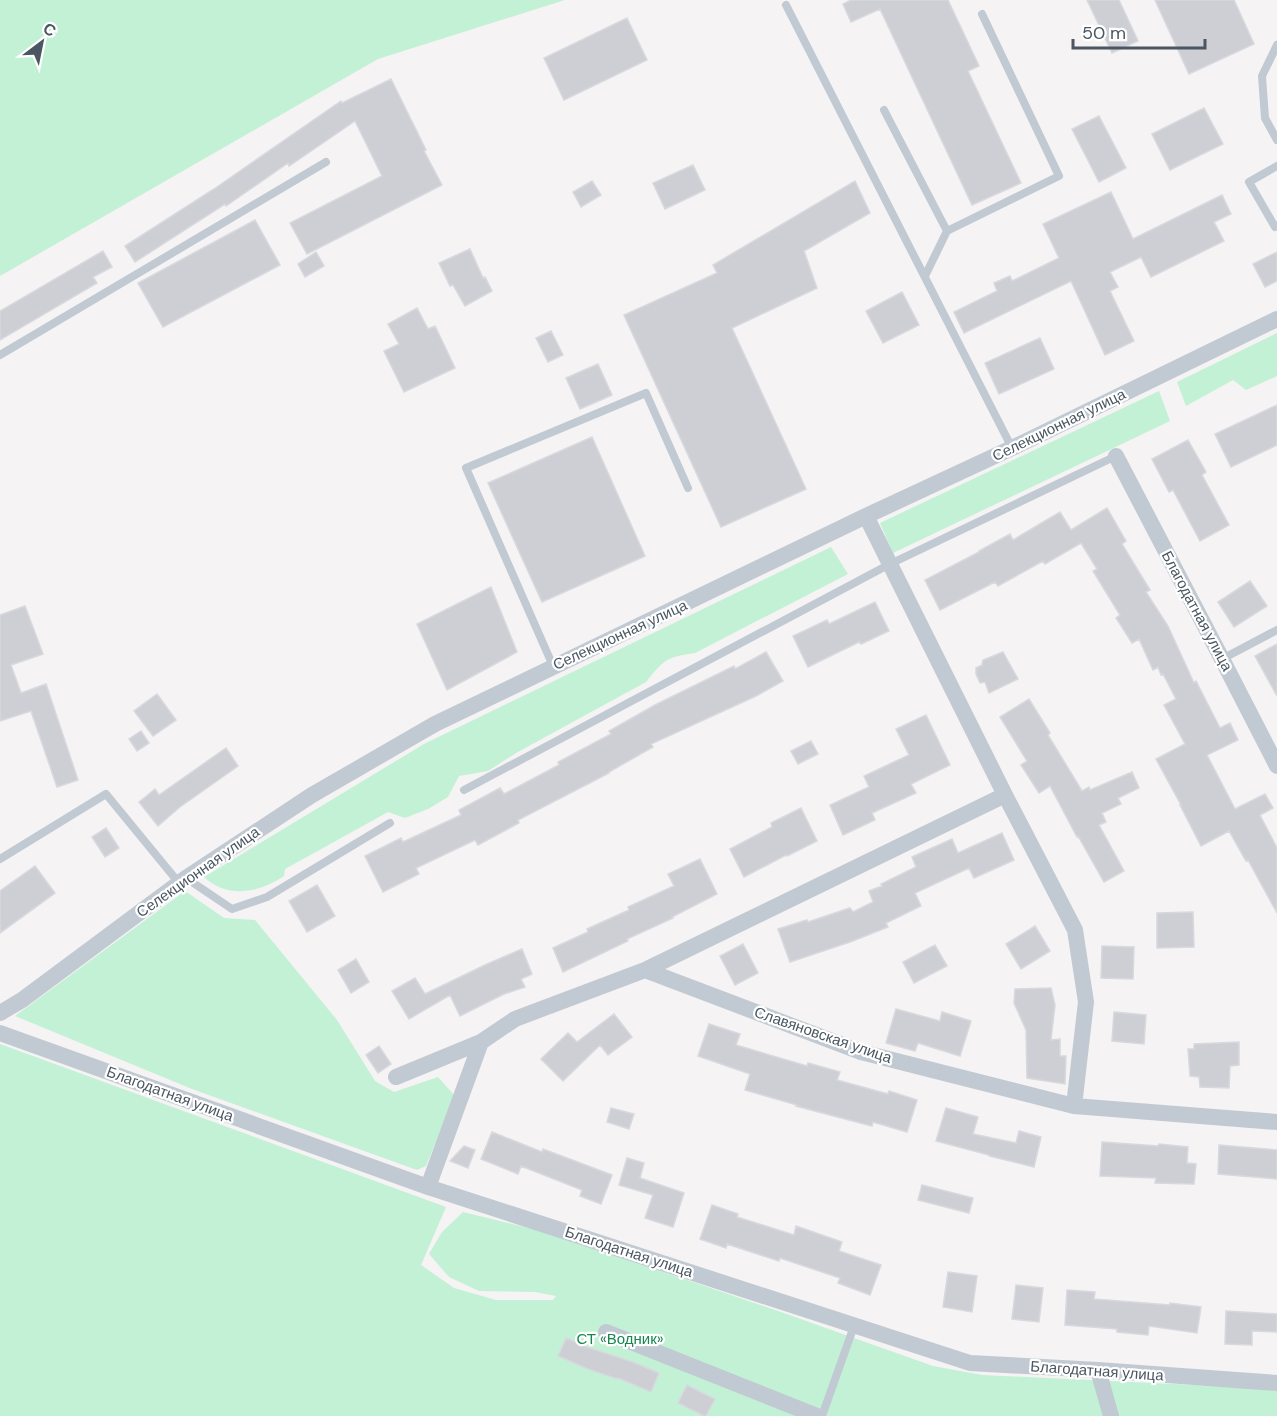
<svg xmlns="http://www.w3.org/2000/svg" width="1277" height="1416" font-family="'DM Sans',sans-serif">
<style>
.green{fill:#c3f1d5}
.building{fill:#cdcfd5;stroke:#d7d9de;stroke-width:1.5}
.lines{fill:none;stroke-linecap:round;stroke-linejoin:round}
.lane{stroke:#c1cad2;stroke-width:8}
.street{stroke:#c1cad2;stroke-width:16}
.labels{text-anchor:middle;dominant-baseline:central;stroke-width:4.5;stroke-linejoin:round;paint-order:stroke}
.street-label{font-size:15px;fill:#4a5661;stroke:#fff}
.park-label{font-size:15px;fill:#17864f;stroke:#fff}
</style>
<rect width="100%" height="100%" fill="#f5f3f3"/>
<path class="green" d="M0,0H565L378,59L0,276Z
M1277,333V376L1246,390L1233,380L1186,406L1177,382Z
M1159,391L1170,421L893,553L880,523Z
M831,547L848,574L695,653C666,657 664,660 646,682L516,753L488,771L459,776L448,797L428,809L405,818L388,812L285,869L284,876C259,893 228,899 204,877L424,744Z
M185,891L224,918L255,920L337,1020L375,1081L394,1092L438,1077L455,1096L426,1166L417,1170L192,1089L15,1016Z
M0,1044L446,1207L421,1265L454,1288L496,1300H553L556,1296L535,1292L479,1291L449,1277L429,1254L442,1232L463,1212L557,1235L583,1246L584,1245L778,1311L933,1366L982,1375L1277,1389V1416H0Z"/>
<path class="building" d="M851,0H948L979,66L968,71L1021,183L972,205L880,9L851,22L843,4Z
M1087,0H1119L1138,41L1112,53Z
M1155,0H1234L1254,44L1189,74Z
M627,18L647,60L564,100L544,58Z
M391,79L426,150L424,151L442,185L307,254L290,223L382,176L355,121L289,166L288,163L226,206L225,204L135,262L125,246L214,189L341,101L342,103Z
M1204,108L1223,144L1170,170L1152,134Z
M1099,116L1126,168L1099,182L1072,129Z
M693,165L705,190L665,209L653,183Z
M592,181L601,195L581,207L573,192Z
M855,181L870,213L804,251L817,288L732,328L806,489L721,527L624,315L717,273L713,265Z
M1111,192L1133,239L1222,195L1231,214L1214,222L1224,241L1151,277L1141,257L1110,272L1118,287L1110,291L1134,341L1105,355L1071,281L964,333L954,312L997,291L994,283L1010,276L1012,281L1059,258L1043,224Z
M255,220L280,265L163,327L138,283Z
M470,249L483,278L485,277L492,291L465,306L453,285L450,286L439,263Z
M103,251L112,267L93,277L97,283L0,340V311Z
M316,252L324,266L305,277L298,264Z
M1277,252V281L1265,287L1253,264Z
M902,292L919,325L883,343L866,311Z
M417,308L428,329L435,326L455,368L404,392L384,351L399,344L388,324Z
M551,331L563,355L548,362L536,338Z
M1040,338L1054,369L999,394L985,363Z
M598,364L612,395L580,409L566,378Z
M1277,405V445L1231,467L1215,434Z
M592,437L645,556L542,602L488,483Z
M1188,440L1206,472L1202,475L1229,525L1200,541L1173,490L1169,492L1152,459Z
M1107,508L1126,541L1122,544L1150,590L1146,592L1168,626L1194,683L1196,681L1220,728L1230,723L1238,740L1207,755L1235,809L1265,794L1273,808L1260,815L1277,848V913L1248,860L1246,861L1229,831L1201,846L1180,805H1181L1156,759L1185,744L1164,705L1176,699L1163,674L1161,675L1158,667L1153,670L1139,639L1132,643L1116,618L1120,615L1093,571L1097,569L1081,543L1045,564L1043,561L998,586L995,582L940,610L925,580L979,552V551L1010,534L1013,540L1060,512L1071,530Z
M1250,581L1267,606L1234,627L1218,602Z
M491,587L517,652L447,690L417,624Z
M875,602L889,631L861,644L859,642L808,667L793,636L827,620L829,624Z
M25,606L43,654L11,665L21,693L46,684L78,780L57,787L31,711L0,721V615Z
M1277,644V696L1255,656Z
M766,652L783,681L756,696L651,744L653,747L609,772V773L518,820L519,823L478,845L475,840L416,868L419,874L383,892L365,856L401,838L403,842L461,815L459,810L500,788L504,794L559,765L558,762L611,734L609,731L655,705L734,666L735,669Z
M1003,652L1018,679L989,693L985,682L980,683L976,674V668L982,665L983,660Z
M157,694L176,720L153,736L134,711Z
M1029,699L1050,733L1048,735L1082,791L1089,787L1090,790L1132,772L1139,788L1118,798L1121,804L1102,813L1106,822L1099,825L1124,871L1104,882L1078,836L1077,837L1050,786L1039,793L1021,765L1027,761L1000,717Z
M926,715L950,765L911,784L916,793L872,813L875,820L843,835L830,805L869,787L864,776L909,755L896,729Z
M141,731L149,743L137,751L129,739Z
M811,741L818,754L798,764L791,751Z
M226,748L238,766L180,807L158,826L139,802L155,789L159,795Z
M801,808L817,841L787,856L786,855L744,877L730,849L772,827L771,823Z
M106,828L119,848L105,857L92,837Z
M1002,833L1014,860L974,878L969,868L915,893L921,906L886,923L888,927L850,942L790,962L778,929L807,920L808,922L850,908L853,912L873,902L869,891L882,886L881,884L916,867L912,857L952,839L958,853Z
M700,859L717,894L672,917L673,918L627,939L628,941L563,972L553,948L588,932L587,929L629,910L628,907L674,886L668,874Z
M35,866L55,893L0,933V891Z
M317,885L335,916L307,932L289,901Z
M1193,912L1194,947L1157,948V913Z
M1035,926L1050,951L1021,969L1006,944Z
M743,944L758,973L735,985L720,956Z
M935,945L947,966L914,983L903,962Z
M1102,946L1134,947L1133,979L1101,978Z
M522,949L532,974L521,979L525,987L504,994L460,1016L450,995L409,1019L392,991L415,978L425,994L485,965Z
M356,959L369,982L351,993L338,970Z
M1051,988L1055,1005L1051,1040L1060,1039V1056H1066L1065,1084L1027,1078L1026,1030L1014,1003L1015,989Z
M896,1009L940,1021L942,1012L971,1021L960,1056L918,1043L915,1051L886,1043Z
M1114,1012L1146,1015L1144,1044L1112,1041Z
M614,1014L632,1037L608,1055L600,1045L563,1081L541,1059L568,1033L577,1042Z
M709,1024L740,1034L736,1045L807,1066L808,1063L840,1072L837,1080L888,1094L889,1091L917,1100L907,1132L873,1122L872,1126L796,1106L797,1105L745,1090L750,1074L698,1056Z
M1239,1042V1065L1230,1066L1229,1088L1200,1087L1199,1077L1190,1076L1188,1049H1194V1044Z
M379,1046L391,1064L378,1073L366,1055Z
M611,1108L634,1114L629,1129L607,1122Z
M946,1108L978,1117L973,1134L1016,1143L1019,1131L1041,1137L1034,1167L989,1156V1155L936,1141Z
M492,1132L542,1152L543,1149L612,1175L601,1204L580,1196L582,1190L521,1166L518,1174L481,1159Z
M1102,1142L1158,1146L1159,1144L1188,1147L1187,1163L1196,1164L1194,1184L1155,1183L1156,1178L1100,1176Z
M1219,1145L1277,1150V1179L1218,1174Z
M464,1146L475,1150L468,1168L450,1161Z
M627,1158L644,1163L640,1178L684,1193L673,1227L645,1218L653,1195L619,1185Z
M922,1185L973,1198L969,1213L918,1200Z
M712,1205L738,1214L737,1217L794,1235L796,1226L842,1242L839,1251L881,1265L870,1295L838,1283L840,1278L780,1258L779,1261L727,1244L726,1248L700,1239Z
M948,1272L977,1276L972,1312L943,1307Z
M1016,1285L1043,1288L1039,1322L1012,1319Z
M1067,1290L1095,1292L1094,1299L1170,1305V1303L1201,1307L1197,1333L1149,1326L1148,1335L1117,1332V1329L1065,1325Z
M1226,1311L1277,1314V1332L1252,1331V1345L1225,1344Z
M566,1338L587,1347L633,1362L659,1373L651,1392L618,1378L617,1379L588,1369L558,1356Z
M687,1385L715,1399L706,1416H704L678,1403Z"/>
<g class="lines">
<path class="lane" d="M786,5L1012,448
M1277,45L1262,76L1265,118L1277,140
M884,110L947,231L925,276
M1277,166L1249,182L1275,227L1277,226
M947,231L1059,176L982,14
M0,355L326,162
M1222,659L1277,630
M553,666L466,468L646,393L688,488
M464,790L890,564L1116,456
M0,859L106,794L179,883
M186,878L232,909L267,897L390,823
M822,1416L854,1326"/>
<path class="street" d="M1116,456L1222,659L1277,766
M866,516L1005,795L1075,930L1086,1002L1074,1106
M645,970L861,1052L1074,1106L1277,1122
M0,1013L22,1000L186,878L312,795L435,724L866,516L1012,448L1277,319
M0,1033L428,1187L970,1363L1098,1370L1277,1383
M396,1077L481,1042
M428,1187L481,1042L515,1019L645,970L1005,795
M606,1332L817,1416
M1098,1370L1111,1416"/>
</g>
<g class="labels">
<g class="street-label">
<text transform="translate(1059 425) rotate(-26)">Селекционная улица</text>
<text transform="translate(1197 611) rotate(62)">Благодатная улица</text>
<text transform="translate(620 635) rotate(-25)">Селекционная улица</text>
<text transform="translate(198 872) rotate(-35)">Селекционная улица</text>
<text transform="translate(823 1035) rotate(19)">Славяновская улица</text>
<text transform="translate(170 1094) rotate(20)">Благодатная улица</text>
<text transform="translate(629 1252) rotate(18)">Благодатная улица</text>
<text transform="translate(1097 1371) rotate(4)">Благодатная улица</text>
</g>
<g class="park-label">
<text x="620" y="1339">СТ «Водник»</text>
</g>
</g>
<g transform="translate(42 42) rotate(32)" stroke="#ffffff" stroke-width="4.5" paint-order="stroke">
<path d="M0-4.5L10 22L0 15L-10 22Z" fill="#4a5661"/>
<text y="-9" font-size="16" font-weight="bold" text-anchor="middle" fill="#4a5661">С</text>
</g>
<path d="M1073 39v9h132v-9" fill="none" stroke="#4a5661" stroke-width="3"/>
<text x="1082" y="39" font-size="18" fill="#4a5661" stroke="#ffffff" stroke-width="4.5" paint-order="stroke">50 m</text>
</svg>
